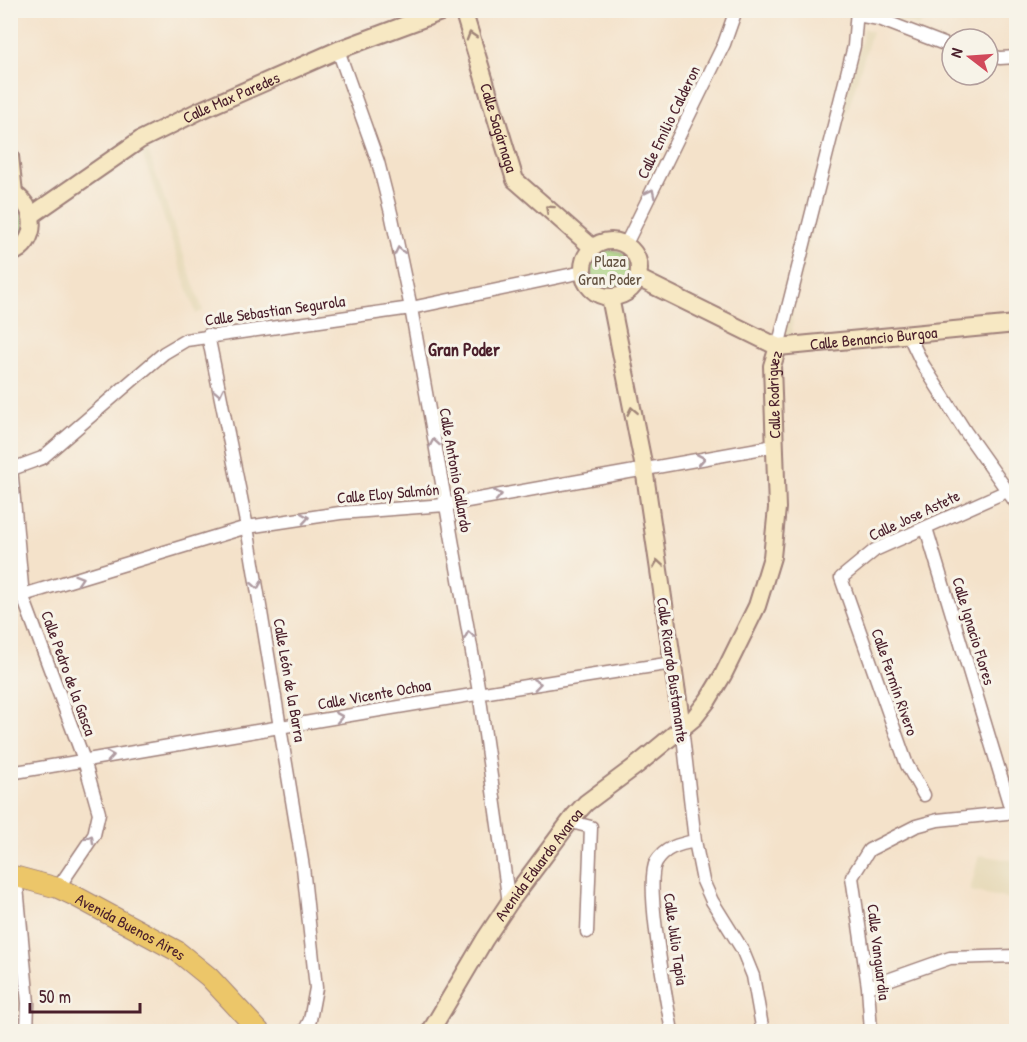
<svg xmlns="http://www.w3.org/2000/svg" width="1027" height="1042" font-family="'Patrick Hand',sans-serif">
<style>
.built{fill:#e7daba}
.green{fill:#a1cc78;stroke:#767652;stroke-width:1.5}
.lines{fill:none;stroke-linecap:round;stroke-linejoin:round}
.street-casing{stroke:#9f807a;stroke-width:15}
.secondary-casing{stroke:#9f807a;stroke-width:20}
.primary-casing{stroke:#9f807a;stroke-width:22}
.street{stroke:#fff;stroke-width:12}
.secondary{stroke:#f7e8c3;stroke-width:16}
.primary{stroke:#ecc669;stroke-width:20}
.oneway{stroke:#a08477}
.oneway2{stroke:#ae9aa0}
.labels{text-anchor:middle;dominant-baseline:central;stroke-width:6;stroke-linejoin:round;paint-order:stroke}
.street-label{font-size:16px;fill:#4a1f2b;stroke:#f7f3e8}
.park-label{font-size:16px;fill:#645342;stroke:#f7f3e8}
.neighbourhood-label{font-size:18px;font-weight:bold;fill:#4a1f2b;stroke:#f7f3e8}
</style>
<rect width="100%" height="100%" fill="#f7f3e8"/>
<filter id="ink" filterUnits="userSpaceOnUse"><feTurbulence type="fractalNoise" baseFrequency=".0167" numOctaves="2"/><feDisplacementMap in="SourceGraphic" scale="12" xChannelSelector="R" yChannelSelector="G"/><feConvolveMatrix kernelMatrix="1 2 1 2 8 2 1 2 1" color-interpolation-filters="sRGB"/></filter>
<filter id="wash" filterUnits="userSpaceOnUse"><feTurbulence type="fractalNoise" baseFrequency=".008" numOctaves="4" result="noise"/><feDisplacementMap in="SourceGraphic" scale="24" xChannelSelector="R" yChannelSelector="G"/><feGaussianBlur stdDeviation="1.35" result="paint"/><feColorMatrix in="noise" values="0 0 0 0 0 0 0 0 0 0 0 0 0 0 0 0 0 1.4 0 .05"/><feComposite in="paint" operator="in"/></filter>
<g filter="url(#wash)">
<rect width="100%" height="100%" fill="#f4e2ca"/>
<path class="built" d="M872,11H925L920,27Z
M863,28L872,32L815,217L793,308L792,337H779L784,296L806,215L862,40Z
M148,151L203,311L196,314L142,153Z
M979,855L1016,861V900L970,891Z"/>
<path class="green" d="M10,200C27,215 30,231 11,245Z
M591 270a20 20 0 1 1 40 0a20 20 0 1 1-40 0Z"/>
</g>
<g filter="url(#ink)">
<g class="lines">
<g class="street-casing">
<path id="street" d="M857,15L879,19L952,47
M338,50L378,162L391,213L411,308L479,692L509,903
M988,55L1000,58L1016,57
M625,246L724,44L736,10
M908,334L922,363L965,431L1016,503
M208,335L247,527L303,867L316,988L310,1020L304,1032
M778,347L854,46L857,10
M10,456L23,597L84,760L99,813L94,835L58,888
M12,469L42,458L164,353L186,340L411,308L583,272
M926,528L1012,813
M10,599L247,527L340,513L445,505L774,446
M682,727L695,841L703,881L712,901L742,949L753,976L763,1032
M10,773C231,736 452,696 673,663
M924,795L907,765L841,578L875,550L1007,491
M574,816L579,824L591,827L587,932
M16,876L28,1003L27,1032
M868,987L950,958L1016,956
M672,1032C667,1002 644,883 656,862C665,847 680,844 695,841
M871,1032L868,987L852,877L869,850L916,826L938,820L1016,812"/>
</g>
<g class="secondary-casing">
<g id="secondary">
<path id="s1" d="M463,10L515,180L593,248"/>
<path d="M10,156L14,193"/>
<path d="M10,192C38,204 40,243 10,254"/>
<path id="s2" d="M32,215L140,140L199,111L338,50L446,10"/>
<circle cx="611" cy="269" r="28"/>
<path id="s3" d="M638,278L778,347L1016,324"/>
<path d="M610,297L644,468L682,727"/>
<path id="s4" d="M430,1032L485,939L509,903L574,816L586,803L637,765L694,718L708,700L723,675L757,606L772,557L777,508L772,366L778,347"/>
</g>
</g>
<g class="primary-casing">
<g id="primary">
<path id="s5" d="M10,875L58,888L73,895L177,951L209,977L260,1032"/>
</g>
</g>
<use href="#street" class="street"/>
<use href="#secondary" class="secondary"/>
<use href="#primary" class="primary"/>
</g>
<defs><path id="oneway-chevron" d="M-2-3.5L2.5 0L-2 3.5" fill="none" stroke-width="1.6" stroke-linecap="round" stroke-linejoin="round" transform="scale(1.5)"/></defs>
<g class="oneway">
<use href="#oneway-chevron" transform="translate(471 36) rotate(-107)"/>
<use href="#oneway-chevron" transform="translate(549 209) rotate(-138)"/>
<use href="#oneway-chevron" transform="translate(632 411) rotate(-101)"/>
<use href="#oneway-chevron" transform="translate(658 564) rotate(-99)"/>
</g>
<g class="oneway2">
<use href="#oneway-chevron" transform="translate(651 193) rotate(-64)"/>
<use href="#oneway-chevron" transform="translate(399 251) rotate(-102)"/>
<use href="#oneway-chevron" transform="translate(219 392) rotate(78)"/>
<use href="#oneway-chevron" transform="translate(434 443) rotate(-100)"/>
<use href="#oneway-chevron" transform="translate(701 459) rotate(-10)"/>
<use href="#oneway-chevron" transform="translate(498 495) rotate(-10)"/>
<use href="#oneway-chevron" transform="translate(305 518) rotate(-9)"/>
<use href="#oneway-chevron" transform="translate(79 579) rotate(-18)"/>
<use href="#oneway-chevron" transform="translate(257 585) rotate(80)"/>
<use href="#oneway-chevron" transform="translate(469 635) rotate(-100)"/>
<use href="#oneway-chevron" transform="translate(537 684) rotate(-8)"/>
<use href="#oneway-chevron" transform="translate(339 717) rotate(-10)"/>
<use href="#oneway-chevron" transform="translate(110 756) rotate(-9)"/>
<use href="#oneway-chevron" transform="translate(90 839) rotate(-61)"/>
</g>
</g>
<g class="labels">
<g class="street-label">
<text stroke="none"><textPath href="#s2" startOffset="232">Calle Max Paredes</textPath></text>
<text transform="translate(668 122) rotate(-64)">Calle Emilio Calderon</text>
<text stroke="none"><textPath href="#s1" startOffset="123">Calle Sagárnaga</textPath></text>
<text transform="translate(275 310) rotate(-8)">Calle Sebastian Segurola</text>
<text stroke="none"><textPath href="#s3" startOffset="252">Calle Benancio Burgoa</textPath></text>
<text stroke="none"><textPath href="#s4" startOffset="758">Calle Rodriguez</textPath></text>
<text transform="translate(456 470) rotate(80)">Calle Antonio Gallardo</text>
<text transform="translate(388 493) rotate(-5)">Calle Eloy Salmón</text>
<text transform="translate(914 515) rotate(-25)">Calle Jose Astete</text>
<text transform="translate(974 631) rotate(73)">Calle Ignacio Flores</text>
<text transform="translate(673 670) rotate(82)">Calle Ricardo Bustamante</text>
<text transform="translate(69 673) rotate(70)">Calle Pedro de la Gasca</text>
<text transform="translate(290 680) rotate(80)">Calle León de la Barra</text>
<text transform="translate(895 682) rotate(71)">Calle Fermín Rivero</text>
<text transform="translate(374 694) rotate(-10)">Calle Vicente Ochoa</text>
<text stroke="none"><textPath href="#s4" startOffset="200">Avenida Eduardo Avaroa</textPath></text>
<text stroke="none"><textPath href="#s5" startOffset="132">Avenida Buenos Aires</textPath></text>
<text transform="translate(676 939) rotate(82)">Calle Julio Tapia</text>
<text transform="translate(879 952) rotate(83)">Calle Vanguardia</text>
</g>
<g class="park-label">
<text x="610" y="261">Plaza<tspan x="610" dy="18">Gran Poder</tspan></text>
</g>
<g class="neighbourhood-label">
<text x="464" y="349">Gran Poder</text>
</g>
</g>
<rect width="1027" height="1042" fill="none" stroke="#f7f3e8" stroke-width="36"/>
<g transform="translate(970 57) rotate(287)"><circle r="28" fill="#f7f3e8" stroke="#b29e9c" stroke-width="1.5"/>
<path d="M0-4.5L10 22L0 15L-10 22Z" fill="#d1495b"/>
<text y="-9" font-size="16" font-weight="bold" text-anchor="middle" fill="#4a1f2b">N</text>
</g>
<path d="M30 1003v9h110v-9" fill="none" stroke="#4a1f2b" stroke-width="3"/>
<text x="39" y="1003" font-size="18" fill="#4a1f2b" stroke="#f7f3e8" stroke-width="4.5" paint-order="stroke">50 m</text>
</svg>
